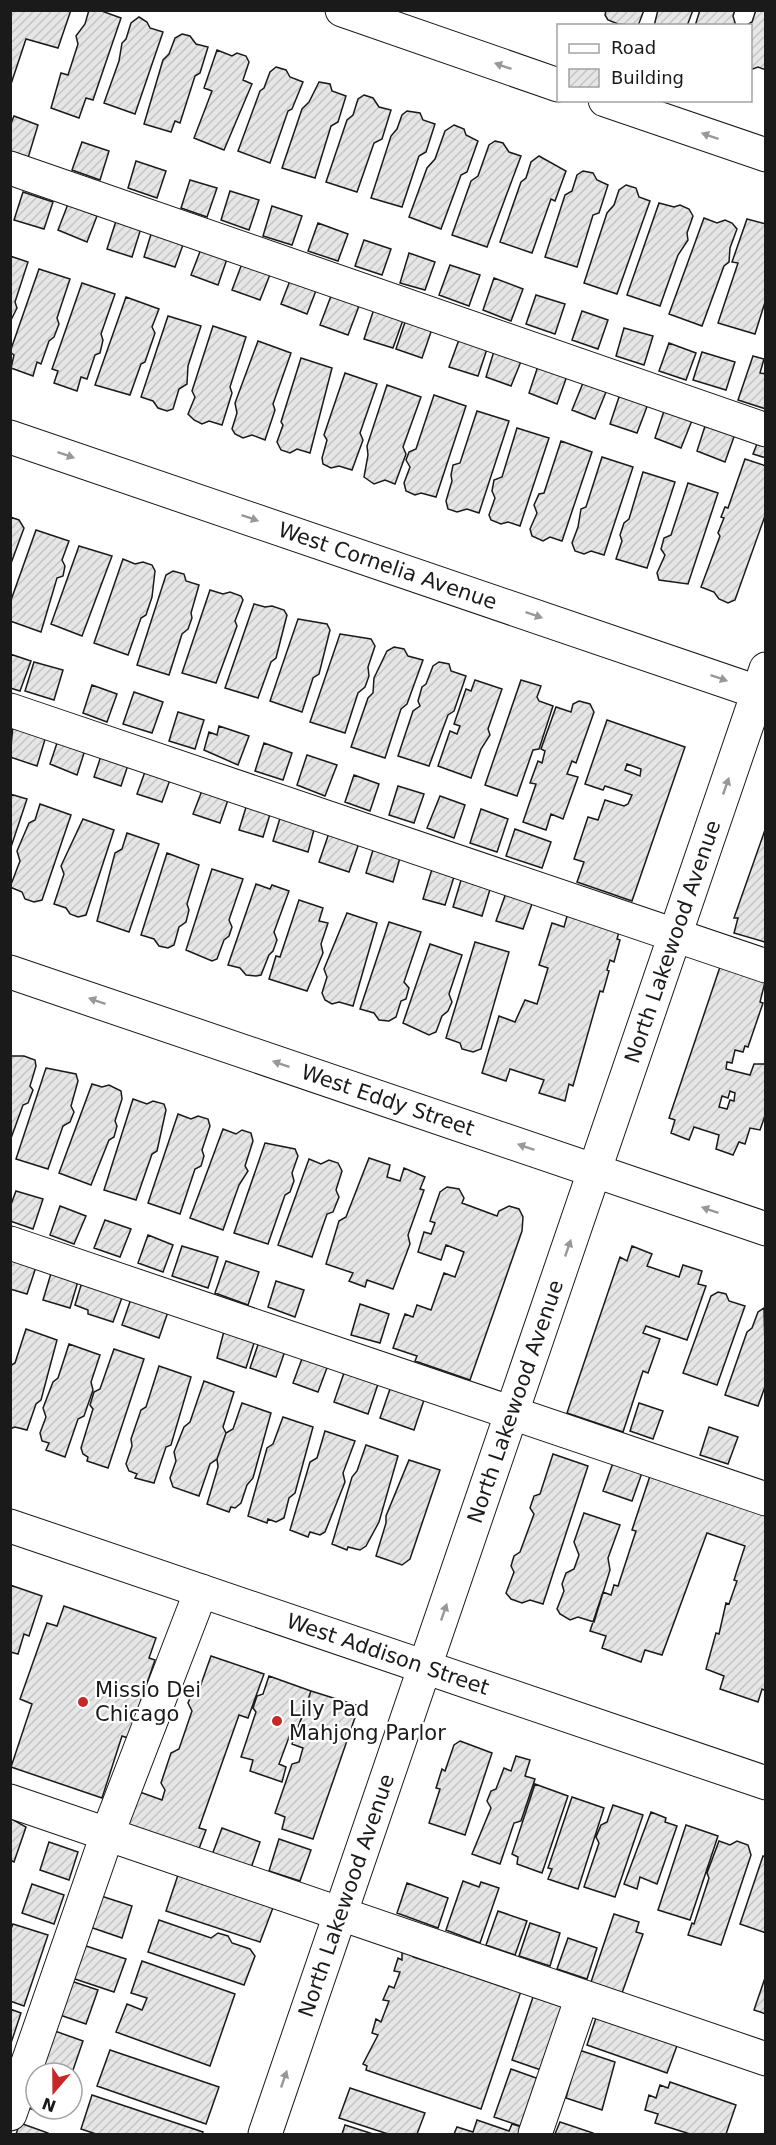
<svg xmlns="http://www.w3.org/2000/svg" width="776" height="2145" font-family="'DejaVu Sans',sans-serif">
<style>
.building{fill:url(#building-hatch);stroke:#1a1a1a;stroke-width:1.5;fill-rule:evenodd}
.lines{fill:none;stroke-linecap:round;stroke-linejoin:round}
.minor-casing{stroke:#1a1a1a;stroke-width:35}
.minor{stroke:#fff;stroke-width:33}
.oneway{fill:#989898}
.poi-dot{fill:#c62828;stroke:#fff;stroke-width:2}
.labels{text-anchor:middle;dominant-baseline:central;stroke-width:4.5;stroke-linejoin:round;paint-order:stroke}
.street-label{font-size:21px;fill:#1a1a1a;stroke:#fff}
.poi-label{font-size:21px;fill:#1a1a1a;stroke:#fff;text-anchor:start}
</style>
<defs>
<pattern id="building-hatch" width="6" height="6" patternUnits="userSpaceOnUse" patternTransform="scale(1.5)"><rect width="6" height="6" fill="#e6e6e6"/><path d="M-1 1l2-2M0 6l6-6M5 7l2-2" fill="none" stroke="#c5c5c5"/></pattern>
</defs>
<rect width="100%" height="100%" fill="#fff"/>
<path class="building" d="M10,10H71L58,48L26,39L10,87Z
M89,10H99L121,18L93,100L86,98L79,118L51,108L61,73L68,75L78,44L76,36L85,24Z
M606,10H644L638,26L618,24L608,20L605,15Z
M693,10L687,26H654L658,10Z
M700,10H735L733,16L736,26H695Z
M756,10H766V70L758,67L750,70V26H745L752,22Z
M139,17L147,22L150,28L163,32L135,114L104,103L119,61L122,43L126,39L131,23Z
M182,34L190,36L196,44L208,47L200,73L195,76L180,123L175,121L171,132L144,124L163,60L169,54L175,38Z
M217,50L232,56L237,53L246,56L249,62L243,80L252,84L224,150L194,138L212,91L204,88Z
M276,67L286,70L290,77L303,82L292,109L288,111L270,163L238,151L260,91L264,88L270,72Z
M319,82L330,84L332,91L346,96L338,122L331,126L315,178L282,168L302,109L309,102Z
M364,95L373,98L379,107L391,110L382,139L374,143L357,192L326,182L347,120L353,115L358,99Z
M407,111L420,113L423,120L435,124L426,152L419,156L402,207L371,198L391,136L397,129L402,115Z
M14,116L38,125L28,158L10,152V126Z
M454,125L464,129L466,135L478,141L467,172L461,175L441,229L409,217L427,168L435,159L445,131Z
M495,141L503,143L509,152L521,156L487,247L452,235L471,181L478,176L489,145Z
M82,142L109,151L100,180L72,170Z
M539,156L566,171L555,201L551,199L532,253L500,242L521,182L526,178L531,162Z
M136,161L166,171L157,198L128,188Z
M583,171L593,173L597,180L608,185L599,213L593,215L577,267L545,257L565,195L572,191L577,175Z
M190,180L217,188L207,217L181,208Z
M626,185L636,188L639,197L650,201L617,294L584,283L607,213L614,205L619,190Z
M230,191L259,200L249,230L221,220Z
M23,192L53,202L44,229L14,220Z
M659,203L674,207L680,205L689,209L693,216L687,233L688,240L678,255L660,306L627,295Z
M68,204L97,216L87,242L58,230Z
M272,206L302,216L292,245L263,236Z
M704,218L717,223L725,220L732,223L737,229L730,248L729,262L724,266L702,326L669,314Z
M747,219L766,224V299L755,334L718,323L738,263L732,262Z
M116,221L141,228L132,257L107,249Z
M318,223L348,234L338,261L308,251Z
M152,231L184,242L175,267L144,257Z
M364,240L391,249L382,275L355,266Z
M201,249L227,259L218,285L191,275Z
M409,253L435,262L425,290L400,283Z
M10,256L28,262L15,302L17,308L10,322Z
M243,261L271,272L260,300L232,290Z
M450,265L480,275L469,306L439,295Z
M39,269L70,279L57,318L59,324L54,337L49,341L41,364L37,362L33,376L11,368L14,355L10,352Z
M291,278L317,288L307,314L281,304Z
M494,278L523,289L511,321L483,310Z
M82,283L115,294L101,334L103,340L100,353L95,355L87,379L81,377L77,391L54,383L58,371L52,369Z
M536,295L565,304L555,334L526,324Z
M331,296L359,306L348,335L320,325Z
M126,297L159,309L152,327L155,333L145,362L141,364L130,395L95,385Z
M374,309L403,320L393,348L364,339Z
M582,311L608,320L598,349L572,340Z
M168,316L201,326L188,366L187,384L179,389L173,409L167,411L158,408L153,401L141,397Z
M406,319L432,329L422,358L396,349Z
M213,326L246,337L230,387L232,393L222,425L209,421L202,424L194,420L188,414L195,397L192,391Z
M624,328L653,336L644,365L616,356Z
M460,337L488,346L478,376L449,367Z
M258,341L291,353L273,404L275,410L265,440L252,435L243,438L235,434L232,429L237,413L235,403Z
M669,343L696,353L686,380L659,371Z
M495,348L522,359L511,386L486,377Z
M702,352L735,362L726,390L693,380Z
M753,356L764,359L760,373L766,374V409L738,400Z
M301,358L332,368L310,453L297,449L290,453L281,450L277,442L283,425L281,422Z
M538,366L567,376L557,404L529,393Z
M345,373L377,384L360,433L363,440L352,470L339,466L331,468L323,464L322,458L327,440L324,435Z
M583,383L606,392L595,419L572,410Z
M387,385L421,397L403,447L406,454L395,484L385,480L374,484L364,477L368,455L367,446Z
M620,394L648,404L637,433L610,424Z
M434,395L466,406L436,497L421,493L415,495L406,491L404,483L410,467L406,460L409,452L416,449Z
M665,408L693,418L681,448L655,438Z
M477,411L509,421L479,513L467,509L457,512L448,509L446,501L452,481L451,475L453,465L460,463Z
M706,423L735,434L725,462L697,451Z
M517,428L549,438L520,526L508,522L501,524L491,520L489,515L495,498L492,491L494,480L502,477Z
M759,439L766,441V458L753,454Z
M561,441L592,452L562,541L550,537L543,541L532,536L530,529L537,513L534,505L539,494L544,493Z
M602,457L633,467L604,555L591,551L584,554L575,551L572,543L578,527L581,509L586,507Z
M745,459L766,466V513L735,600L728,603L719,599L714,592L701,587L720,536L718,533L724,518L721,517L725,507L728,508Z
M643,472L675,482L647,568L616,559L622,541L620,535L624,523L629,519Z
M688,483L718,493L688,584L659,580L657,573L665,555L661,549L664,538L671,535Z
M10,517L19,520L24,528L10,566Z
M36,530L69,541L62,560L65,566L63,576L57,578L41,632L10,621V603Z
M79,546L112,556L82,636L51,624Z
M123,559L135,564L143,562L152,565L155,571L152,597L146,615L141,618L128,655L94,643Z
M173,571L184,574L186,581L199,585L191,613L192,618L188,629L182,634L169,675L137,665L166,575Z
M210,590L223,594L230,592L241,596L243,600L235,621L237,626L216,683L182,673Z
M254,604L265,607L272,606L284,610L287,615L276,658L271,662L258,698L225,688Z
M298,619L327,624L330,630L319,674L313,678L302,712L270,701Z
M340,634L371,639L375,646L368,667L369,676L365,687L358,693L345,733L310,722Z
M394,647L404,649L408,656L423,660L407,704L401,709L385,758L351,747L368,698L373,693L374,678L387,651Z
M10,654L31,661L20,691L10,688Z
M34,662L63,670L54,700L25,691Z
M439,662L449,664L451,671L466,676L454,711L448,715L429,766L398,756L413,711L420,706L418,701L422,687L426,684L433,666Z
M475,680L502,689L488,729L490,735L481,749L471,778L438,766L450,731L457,734L460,726L454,724L466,689L471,691Z
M521,680L541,686L537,697L539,701L553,706L539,749L533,750L517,796L485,785Z
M92,685L117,694L107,722L83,713Z
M134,692L163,702L152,733L123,724Z
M579,701L590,704L594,712L576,763L572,761L567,774L578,777L563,819L551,814L546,830L523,822L536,784L530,783L538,761L542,763L545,751L541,749L556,707L571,712L573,704Z
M178,712L204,720L195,749L169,741Z
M607,720L685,747L632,901L577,882L584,862L574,859L588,817L598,820L605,800L624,806L628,804L632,795L605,786L603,790L585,784ZM627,764L641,769L640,776L625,770Z
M13,725L46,736L37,766L10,757Z
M219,726L249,736L238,765L204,750L209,732L217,735Z
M58,740L85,750L77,775L50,764Z
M264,743L292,753L283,780L255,771Z
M102,753L129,762L121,786L94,777Z
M307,755L337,765L325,796L297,785Z
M146,769L171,777L162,802L137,794Z
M354,775L379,784L370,811L345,802Z
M398,786L424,794L414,823L389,815Z
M203,788L229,797L220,823L193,814Z
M10,794L27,799L10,850Z
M440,796L465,805L454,838L427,828Z
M40,804L71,815L42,900L34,902L25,899L22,892L10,887L20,861L17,851L29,823L35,820Z
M247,804L271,811L263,837L239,830Z
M481,809L508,819L497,852L470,843Z
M281,815L315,826L308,852L273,841Z
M83,819L114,830L86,915L78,917L70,914L66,908L54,904L64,874L61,866Z
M766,827V940L765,942L734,933L738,918H734Z
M515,829L551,842L542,868L506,856Z
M127,833L159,844L129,932L97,921L115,853L122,849Z
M329,833L359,843L349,872L319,862Z
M373,850L400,858L393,882L366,873Z
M167,853L199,865L187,904L189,910L186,922L179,927L174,945L168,948L159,946L154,939L141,935Z
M212,869L243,879L229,920L232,927L229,936L224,940L217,959L212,961L186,950Z
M432,869L454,877L445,905L423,899Z
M462,877L491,886L482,916L453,907Z
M256,884L270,889L272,885L289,891L274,932L277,940L273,951L269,955L261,975L256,976L246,975L240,968L228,965Z
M506,893L533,901L523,929L496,921Z
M299,900L323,908L319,921L328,923L321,944L323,953L307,991L269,979L276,956L280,957Z
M569,909L621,925L617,939L620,940L614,962L610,960L607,970L609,971L603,992L600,991L573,1086L569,1084L565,1101L539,1093L544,1080L510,1069L506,1081L482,1073L499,1016L515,1022L525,1000L537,1004L548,968L539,965L552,923L564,927Z
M347,913L377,923L353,1006L339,1002L332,1004L325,1000L322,993L327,977L324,969Z
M389,922L421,932L404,982L409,988L406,999L401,1001L396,1017L389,1021L379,1020L374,1013L360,1009Z
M475,942L509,952L481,1049L473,1052L462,1049L460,1043L446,1038Z
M430,944L462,955L449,994L452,1002L448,1011L442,1016L436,1032L429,1035L403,1023Z
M721,964L766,978L760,1002L763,1003L748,1047L745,1046L743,1052L735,1050L732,1063L727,1062L726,1069L750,1075L754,1064H766V1113L760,1130L750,1128L745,1144L739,1142L733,1155L716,1149L719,1135L694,1127L689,1140L671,1133L675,1120L669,1118ZM730,1091L735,1093L734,1101L730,1100L727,1109L719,1107L722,1096L728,1098Z
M10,1056H24L35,1060L36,1066L30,1086L33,1090L28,1103L23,1105L10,1141Z
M46,1068L76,1074L78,1081L71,1106L74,1112L70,1122L63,1126L48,1169L16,1159Z
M92,1084L102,1087L109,1085L121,1091L122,1099L115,1121L117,1126L114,1137L109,1140L91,1185L59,1173Z
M133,1099L147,1104L153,1101L164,1104L166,1110L157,1151L152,1154L136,1200L104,1190Z
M178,1114L191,1119L198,1116L208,1119L210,1126L202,1150L204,1156L201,1166L195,1169L180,1214L148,1203Z
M223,1129L236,1134L242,1130L251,1133L253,1141L245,1166L248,1171L239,1185L223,1230L190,1218Z
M265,1143L295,1149L298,1156L292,1173L294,1181L290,1192L285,1195L268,1244L234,1233Z
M369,1158L390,1165L387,1177L400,1181L404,1168L425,1177L420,1189L424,1190L408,1235L410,1244L393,1289L367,1280L365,1287L349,1281L353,1273L326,1264L339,1221L346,1217Z
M309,1159L321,1164L329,1160L338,1163L342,1171L336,1190L339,1197L333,1212L327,1214L312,1257L278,1245Z
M447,1187L459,1189L464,1198L462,1203L497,1216L499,1211L509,1206L519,1209L523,1217L522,1231L470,1380L415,1361L417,1356L393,1348L405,1314L413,1317L417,1305L431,1310L444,1273L455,1277L464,1252L446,1245L441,1260L418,1252L424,1232L431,1234L435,1223L430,1221L440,1192Z
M16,1191L43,1199L33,1229L10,1221V1207Z
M60,1206L86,1216L74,1244L50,1235Z
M105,1220L131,1229L120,1257L94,1248Z
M148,1235L173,1245L163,1272L138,1263Z
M182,1246L218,1257L208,1288L172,1276Z
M632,1246L652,1254L647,1266L679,1277L683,1265L702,1271L698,1284L706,1286L687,1340L646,1326L643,1333L660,1339L648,1373L643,1371L623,1432L567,1413L620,1257L627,1261Z
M10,1256L37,1264L27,1294L10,1289Z
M226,1261L259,1272L248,1305L215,1293Z
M52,1270L79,1278L70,1308L43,1300Z
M276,1281L304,1290L295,1317L268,1307Z
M82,1282L123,1295L113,1322L88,1314V1310L75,1305Z
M718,1292L726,1294L729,1301L745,1306L717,1385L683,1373L711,1296Z
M132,1296L169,1309L159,1338L122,1325Z
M360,1304L389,1314L380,1343L351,1335Z
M764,1308L766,1384L758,1406L725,1395L747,1332L752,1328L758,1312Z
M26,1329L57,1340L41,1400L36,1404L27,1430L15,1427L10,1429V1366L15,1363Z
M224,1331L255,1340L246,1368L217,1358Z
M260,1339L286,1348L276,1377L250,1368Z
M69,1344L100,1355L91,1382L93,1390L84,1416L78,1419L65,1457L46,1450L49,1443L42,1441L40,1433L46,1417L43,1408L53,1382L58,1378Z
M114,1349L144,1359L108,1468L87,1461L88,1457L83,1454L81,1448L93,1409L90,1405L94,1392L100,1389Z
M303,1356L328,1365L318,1392L293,1383Z
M159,1366L191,1377L171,1445L166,1447L154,1483L135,1478L137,1474L129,1471L126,1464L132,1446L131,1439L141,1410L146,1407Z
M345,1370L379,1381L368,1414L334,1402Z
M204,1381L234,1392L223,1427L226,1433L217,1459L210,1464L199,1496L173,1487L170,1478L176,1461L174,1452L184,1427L190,1422Z
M391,1386L425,1397L414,1430L380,1418Z
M242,1403L271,1413L253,1478L247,1485L241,1503L235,1508L231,1507L229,1512L207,1504L218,1467L217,1459L226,1433L233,1429Z
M639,1403L663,1411L653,1439L630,1431Z
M283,1417L313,1427L295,1493L289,1498L284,1518L276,1522L268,1519L267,1523L248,1516L267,1448L273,1444Z
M709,1427L738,1437L728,1464L700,1455Z
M325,1431L355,1441L343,1473L345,1482L325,1532L320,1535L310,1532L308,1537L290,1530L310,1462L317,1458Z
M366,1445L398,1456L379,1522L366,1546L360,1550L348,1547L347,1550L332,1544L352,1477L357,1471Z
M553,1454L588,1466L543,1604L530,1600L522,1603L511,1599L506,1593L514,1572L511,1566L514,1556L520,1552L534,1514L530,1508L534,1496L540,1494Z
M409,1460L440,1470L410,1559L402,1565L376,1556L386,1523V1516Z
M614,1460L643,1470L632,1501L603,1491Z
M652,1470L766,1509V1691L762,1689L758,1702L720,1689L724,1676L706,1669L716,1633L719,1634L726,1603L729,1604L737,1581L734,1580L745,1546L707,1533L662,1655L645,1650L641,1662L602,1648L606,1636L590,1631L603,1592L611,1595L614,1585L618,1586L636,1531L632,1530Z
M584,1513L620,1525L608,1558L610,1570L594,1622L578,1617L570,1620L560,1614L557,1609L564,1591L562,1584L566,1573L574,1569L579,1555L574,1542Z
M10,1585L42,1596L29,1636L24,1634L18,1654L10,1652Z
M64,1606L156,1638L149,1658L155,1660L128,1738L122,1736L102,1798L11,1767L32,1704L20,1699L47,1623L57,1626Z
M211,1656L264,1674L248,1718L239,1715L199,1828L206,1830L197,1854L124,1829L137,1791L162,1800L165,1790L161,1783L171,1753L179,1749L192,1711L188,1703L193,1691L200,1687Z
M269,1676L311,1691L297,1731L292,1729L279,1764L286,1767L282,1782L250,1771L253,1760L241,1757L256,1712L253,1708L257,1696L263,1694Z
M311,1691L359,1706L313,1839L282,1829L285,1817L275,1813L292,1764L299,1762L303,1748L292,1744Z
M460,1741L492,1753L465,1835L429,1823L440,1789L436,1788L442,1769L445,1771L454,1745Z
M516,1756L530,1760L525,1776L535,1779L521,1821L514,1823L500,1864L472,1854L491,1808L487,1801L491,1791L496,1789L504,1768L511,1771Z
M535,1784L568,1796L542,1873L517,1864L518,1857L512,1854Z
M572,1797L604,1808L578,1889L548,1879L552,1869L548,1868Z
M613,1805L643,1815L615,1897L584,1887L599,1843L596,1837L601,1825L607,1822Z
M651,1812L666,1818L665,1822L677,1826L657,1884L640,1877L637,1889L624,1884Z
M10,1818L26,1827L14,1862L10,1860Z
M686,1825L718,1836L690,1920L658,1910Z
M222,1828L260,1842L251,1868L212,1855Z
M279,1839L311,1850L300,1881L269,1871Z
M719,1841L730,1845L737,1841L748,1845L751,1855L721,1945L688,1935L692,1923L694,1924L709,1878L707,1873Z
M49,1842L78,1852L69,1880L40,1870Z
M763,1856L766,1857V1933L740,1924Z
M179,1872L274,1905L260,1942L166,1911Z
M463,1881L479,1887L481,1882L499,1888L480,1943L446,1930Z
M407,1883L448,1898L438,1928L397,1913Z
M32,1884L64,1895L54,1924L22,1913Z
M98,1895L132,1906L122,1938L87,1926Z
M498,1911L527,1921L515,1955L486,1945Z
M614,1914L639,1922L636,1932L643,1934L622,1993L591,1982Z
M159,1920L211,1938L218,1933L228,1936L232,1943L250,1949L255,1956L244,1985L148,1952Z
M530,1923L560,1933L550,1966L519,1956Z
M13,1924L48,1935L24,2006L10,2001V1931Z
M568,1938L597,1948L587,1979L557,1969Z
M80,1944L126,1959L114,1992L69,1977Z
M402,1952H412L413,1957L521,1991L481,2109L366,2070L367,2066L363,2064L378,2035L372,2033L376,2019L381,2022L389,2001L383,2000L389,1986L394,1988L400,1972L394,1971L398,1958L402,1960Z
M142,1961L235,1994L210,2066L116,2032L127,2004L142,2010L147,1998L131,1993Z
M766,1975V2014L754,2010Z
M68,1980L98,1990L86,2024L57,2014Z
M533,1997L563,2007L541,2070L512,2060Z
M10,2009L21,2013L10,2046Z
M597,2015L678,2043L667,2073L587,2045Z
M52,2030L83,2041L72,2073H38Z
M110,2050L219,2087L206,2124L97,2086Z
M579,2050L615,2062L602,2110L566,2098Z
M511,2069L539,2079L523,2127L494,2117Z
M36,2077V2109H59L56,2118L26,2107Z
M670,2082L736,2105L726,2134H690L655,2123L658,2114L645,2110L649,2095L656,2098L660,2085L668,2088Z
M350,2088L425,2113L417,2134H388L339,2118Z
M92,2095L203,2132L202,2134H96L81,2129Z
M477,2120L509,2131L512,2124L525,2128L523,2134H454L457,2127L473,2132Z
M560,2122L593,2133V2134H555Z
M20,2123L48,2133V2134H16Z
M345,2125L373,2134H342Z"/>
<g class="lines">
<g class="minor-casing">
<g id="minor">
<path d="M342,10L558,85"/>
<path d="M605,100L766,155"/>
<path d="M10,168L766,430"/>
<path id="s1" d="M10,437L766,695"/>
<path d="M10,710L766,966"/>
<path id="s2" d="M10,972L766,1229"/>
<path d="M10,1243L766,1499"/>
<path id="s3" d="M10,1526L766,1783"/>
<path d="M10,1801L766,2059"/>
<path d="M10,2114L107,1835L201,1591"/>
<path id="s4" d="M265,2134L766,669"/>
<path d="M535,2134L582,1997"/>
</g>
</g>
<use href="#minor" class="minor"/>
</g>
<defs><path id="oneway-solid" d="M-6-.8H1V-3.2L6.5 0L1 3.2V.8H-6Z" transform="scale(1.5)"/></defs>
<g class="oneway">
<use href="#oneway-solid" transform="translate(503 66) rotate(-161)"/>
<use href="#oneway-solid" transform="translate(710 136) rotate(-161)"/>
<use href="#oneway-solid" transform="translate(66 455) rotate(19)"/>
<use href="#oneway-solid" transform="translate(250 518) rotate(19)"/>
<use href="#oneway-solid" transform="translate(534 615) rotate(19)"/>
<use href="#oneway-solid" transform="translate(719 678) rotate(19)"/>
<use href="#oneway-solid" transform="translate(726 786) rotate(-71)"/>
<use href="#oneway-solid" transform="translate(97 1001) rotate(-161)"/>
<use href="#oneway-solid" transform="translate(281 1064) rotate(-161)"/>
<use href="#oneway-solid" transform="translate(526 1147) rotate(-161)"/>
<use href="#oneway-solid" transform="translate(710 1210) rotate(-161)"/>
<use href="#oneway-solid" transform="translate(568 1248) rotate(-71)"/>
<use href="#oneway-solid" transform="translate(444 1612) rotate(-71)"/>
<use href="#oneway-solid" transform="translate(284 2079) rotate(-71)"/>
</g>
<g class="poi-dot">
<circle cx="83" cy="1702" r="6"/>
<circle cx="277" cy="1721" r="6"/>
</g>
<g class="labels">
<g class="street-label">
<text stroke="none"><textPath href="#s1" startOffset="399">West Cornelia Avenue</textPath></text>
<text stroke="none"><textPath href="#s4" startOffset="1260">North Lakewood Avenue</textPath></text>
<text stroke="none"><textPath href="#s2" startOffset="399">West Eddy Street</textPath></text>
<text stroke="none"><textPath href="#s4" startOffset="774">North Lakewood Avenue</textPath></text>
<text stroke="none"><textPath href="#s3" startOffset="399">West Addison Street</textPath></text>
<text stroke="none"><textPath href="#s4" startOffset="252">North Lakewood Avenue</textPath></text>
</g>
<g class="poi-label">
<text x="95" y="1690">Missio Dei<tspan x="95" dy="24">Chicago</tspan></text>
<text x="289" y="1709">Lily Pad<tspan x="289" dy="24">Mahjong Parlor</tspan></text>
</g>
</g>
<rect width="776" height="2145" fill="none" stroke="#1a1a1a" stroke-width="24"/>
<rect x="557" y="24" width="195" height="78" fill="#ffffff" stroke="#a3a3a3" stroke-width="1.5"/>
<rect x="569" y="44" width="30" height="9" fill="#ffffff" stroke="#a3a3a3" stroke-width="1.5"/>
<text x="611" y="54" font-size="18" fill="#1a1a1a">Road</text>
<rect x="569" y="69" width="30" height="18" fill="url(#building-hatch)" stroke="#a3a3a3" stroke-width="1.5"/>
<text x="611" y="84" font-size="18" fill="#1a1a1a">Building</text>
<g transform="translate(54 2091) rotate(200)"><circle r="28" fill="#ffffff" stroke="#a3a3a3" stroke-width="1.5"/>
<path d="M0-4.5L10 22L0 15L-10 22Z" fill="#c62828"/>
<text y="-9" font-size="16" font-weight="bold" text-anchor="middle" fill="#1a1a1a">N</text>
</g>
</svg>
